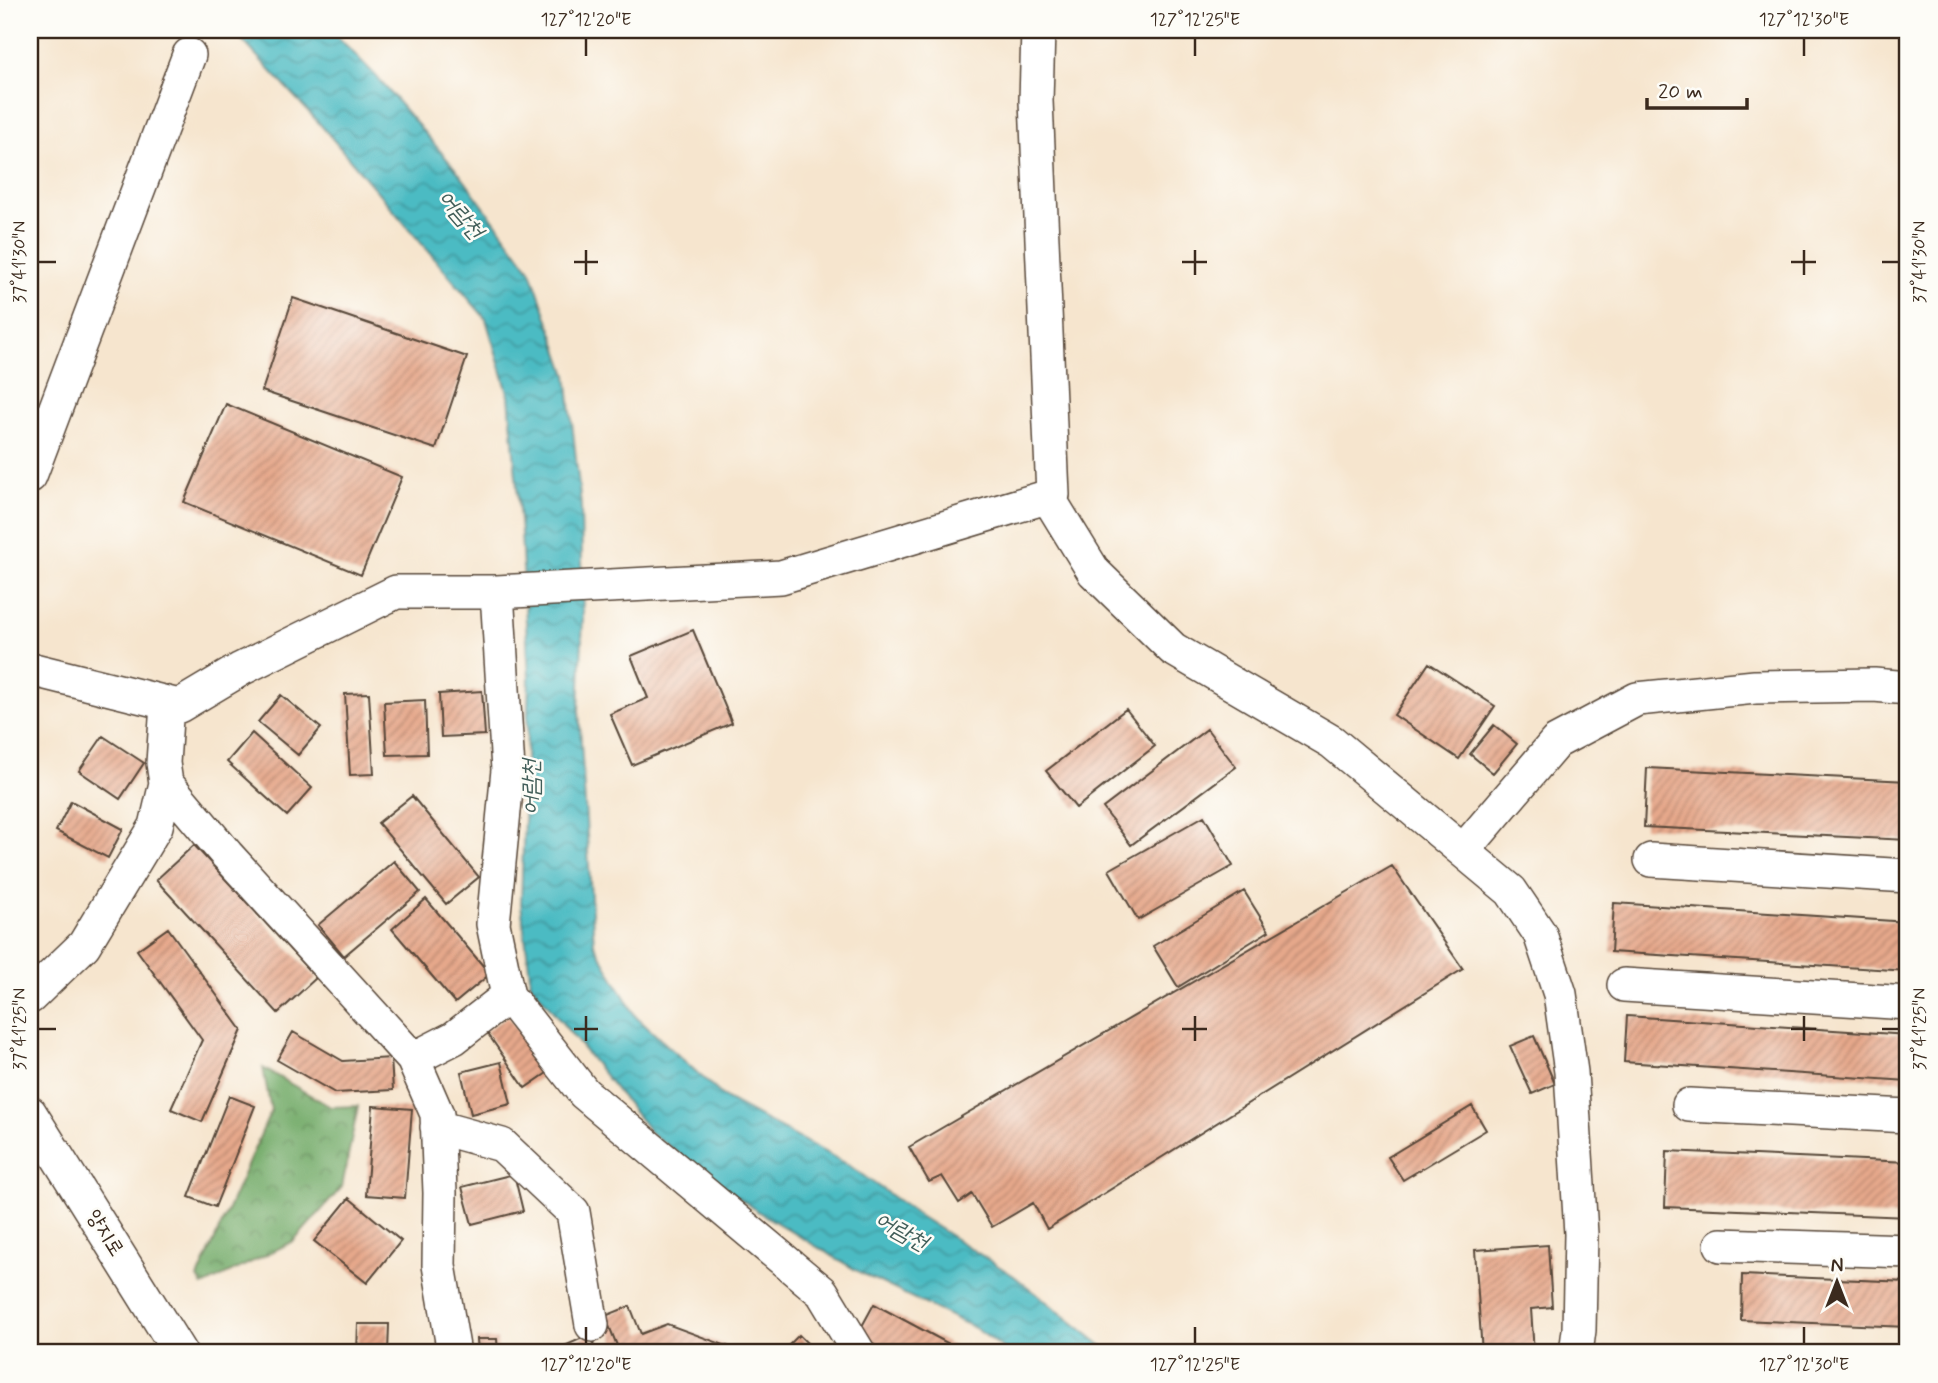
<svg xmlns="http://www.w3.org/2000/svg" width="1938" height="1383" font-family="Mynerve,'Poor Story',sans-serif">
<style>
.forest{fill:url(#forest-crowns);stroke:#586b44;stroke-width:2}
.water{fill:url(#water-waves);stroke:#447270;stroke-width:2}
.building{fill:url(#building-hatch)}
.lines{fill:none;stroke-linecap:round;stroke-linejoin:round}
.minor-casing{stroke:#574638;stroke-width:36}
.minor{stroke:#fff;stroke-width:33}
.ticks{fill:none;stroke:#3b2a1e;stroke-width:2.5}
.labels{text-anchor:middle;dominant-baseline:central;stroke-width:5;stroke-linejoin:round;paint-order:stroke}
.street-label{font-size:21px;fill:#3b2a1e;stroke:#fdfcf7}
.water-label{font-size:23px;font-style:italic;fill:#415d58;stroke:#fdfcf7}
.neatline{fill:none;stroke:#3b2a1e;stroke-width:2.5}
.ticks-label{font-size:18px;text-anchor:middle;fill:#3b2a1e}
</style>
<defs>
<pattern id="forest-crowns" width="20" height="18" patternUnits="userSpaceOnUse" patternTransform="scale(1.75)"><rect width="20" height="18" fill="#75ac6a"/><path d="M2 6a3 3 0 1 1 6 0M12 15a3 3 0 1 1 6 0" fill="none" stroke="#618c57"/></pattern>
<pattern id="water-waves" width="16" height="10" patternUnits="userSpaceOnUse" patternTransform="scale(1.75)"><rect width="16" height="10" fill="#4cbbc3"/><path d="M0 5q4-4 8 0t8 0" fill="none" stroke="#40989e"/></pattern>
<pattern id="building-hatch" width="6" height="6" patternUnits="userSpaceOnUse" patternTransform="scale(1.75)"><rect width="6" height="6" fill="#e6a88b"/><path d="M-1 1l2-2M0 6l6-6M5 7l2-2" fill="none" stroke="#bc8971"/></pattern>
</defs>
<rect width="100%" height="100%" fill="#fdfcf7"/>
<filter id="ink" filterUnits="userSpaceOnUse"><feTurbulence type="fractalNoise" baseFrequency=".0143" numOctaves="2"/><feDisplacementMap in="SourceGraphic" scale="14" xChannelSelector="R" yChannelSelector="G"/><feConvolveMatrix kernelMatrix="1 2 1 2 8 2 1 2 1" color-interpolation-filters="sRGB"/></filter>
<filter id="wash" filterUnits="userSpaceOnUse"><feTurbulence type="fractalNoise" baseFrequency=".00686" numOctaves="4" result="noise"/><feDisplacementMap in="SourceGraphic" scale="28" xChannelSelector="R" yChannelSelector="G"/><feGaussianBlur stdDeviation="1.57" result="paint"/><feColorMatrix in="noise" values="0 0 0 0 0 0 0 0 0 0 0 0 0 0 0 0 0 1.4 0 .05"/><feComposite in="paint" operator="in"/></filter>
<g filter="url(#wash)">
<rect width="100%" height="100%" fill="#f6e5ce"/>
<path class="forest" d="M263,1068L331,1107L358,1106L342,1187L294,1241L203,1286L198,1278L271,1111Z"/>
<path class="water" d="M233,30H331L375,75L459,173L531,271L567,375L581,506L583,616L579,711L594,944L636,1017L726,1099L847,1164L921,1217L1014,1276L1111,1353H1010L975,1328L861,1273L757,1211L651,1133L531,984L521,904L529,677L521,533L509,396L486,319L319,123Z"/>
<g id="blocks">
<path class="building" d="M293,298L467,357L436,449L262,391Z
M226,404L402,477L361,575L184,502Z
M693,630L732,723L632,765L610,714L648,698L631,656Z
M1429,663L1495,706L1459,759L1394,715Z
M482,691L485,735L441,737L439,694Z
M369,693L374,774L350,775L345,694Z
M281,695L321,728L298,755L258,722Z
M425,700L427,754L387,755L384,702Z
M1126,709L1155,746L1076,808L1046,771Z
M1494,725L1517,744L1493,773L1470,754Z
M1207,729L1236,767L1131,845L1103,808Z
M252,733L312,788L287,816L227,762Z
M103,736L144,763L120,799L79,771Z
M1647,768L1908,781V840L1644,827Z
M412,796L479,877L446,904L378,823Z
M71,801L123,829L108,858L56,831Z
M1204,816L1233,866L1138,920L1109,870Z
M194,845L316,978L278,1013L156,880Z
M394,861L420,892L344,956L318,925Z
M1392,866L1463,969L1047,1229L1033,1203L992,1227L972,1194L959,1203L942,1176L929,1182L909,1147Z
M1244,891L1269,931L1178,987L1153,946Z
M426,899L490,974L455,1003L392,929Z
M1614,903L1908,922V971L1611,952Z
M168,928L242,1030L202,1122L171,1109L202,1040L137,950Z
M508,1016L547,1073L525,1088L486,1031Z
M1627,1016L1908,1035V1081L1624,1062Z
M293,1032L343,1061L391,1058L393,1090L335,1093L277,1060Z
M1534,1036L1555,1084L1532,1094L1510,1046Z
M501,1062L511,1104L471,1114L461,1072Z
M229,1096L255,1106L215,1207L189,1197Z
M373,1106L412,1109L405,1198L366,1195Z
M1472,1106L1486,1130L1403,1180L1388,1157Z
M1667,1151L1908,1162V1217L1665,1207Z
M514,1174L523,1211L472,1224L462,1187Z
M349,1198L401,1241L367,1283L314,1241Z
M1548,1245L1552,1307L1531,1309L1534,1353H1482L1475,1250Z
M1742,1275L1908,1282V1327L1741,1320Z
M874,1304L966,1353H874L861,1328Z
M630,1306L641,1334L667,1324L727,1346L725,1353H620L605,1316Z
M358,1324H389L388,1353H357Z
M589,1335L597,1353H549Z
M799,1335L817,1353H781Z
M477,1339H497L498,1353H478Z
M1605,1347L1635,1352V1353H1604Z"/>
</g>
</g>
<g filter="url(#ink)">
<use href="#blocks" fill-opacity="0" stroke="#574638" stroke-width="2"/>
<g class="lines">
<g class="minor-casing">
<path id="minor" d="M30,476L189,55
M1048,497L1094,572L1173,649L1332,742L1511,891L1540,934L1560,994L1571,1072L1581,1234L1579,1330L1576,1353
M497,592L508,770L493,924L508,996L584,1093L822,1292L859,1353
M30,669L179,706L241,669L396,592H497L781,577L1053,495L1036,101L1038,30
M166,783L227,855L413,1059L437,1114L440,1193L439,1265L454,1353
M1464,850L1556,742L1637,699L1755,687L1874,685L1908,688
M1651,860L1908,876
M1624,985L1908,1003
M30,997L84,945L156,826L166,783L163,763L167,704
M413,1059L454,1038L508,996
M1689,1105L1908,1116
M30,1113L180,1353
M437,1127L502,1145L573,1212L592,1325
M1721,1245L1908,1251"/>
</g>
<use href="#minor" class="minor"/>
</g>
</g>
<path class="ticks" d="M586,38V56M1195,38V56M1804,38V56M586,250V275M1195,250V275M1804,250V275M38,262H56M574,262H598M1182,262H1207M1791,262H1816M1882,262H1899M586,1016V1041M1195,1016V1041M1804,1016V1041M38,1029H56M574,1029H598M1182,1029H1207M1791,1029H1816M1882,1029H1899M586,1327V1344M1195,1327V1344M1804,1327V1344"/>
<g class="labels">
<g class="street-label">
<text transform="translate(105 1233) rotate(58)">양지로</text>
</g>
<g class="water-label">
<text transform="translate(460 215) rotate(49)">어람천</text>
<text transform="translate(532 787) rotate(-90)">어람천</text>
<text transform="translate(901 1232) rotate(29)">어람천</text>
</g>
</g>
<rect width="1938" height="1383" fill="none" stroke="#fdfcf7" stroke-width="77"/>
<g transform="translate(1837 1282)" stroke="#fdfcf7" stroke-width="5" paint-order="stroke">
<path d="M0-5L12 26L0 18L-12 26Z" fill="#3b2a1e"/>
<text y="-10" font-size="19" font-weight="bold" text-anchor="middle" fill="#3b2a1e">N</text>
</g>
<path d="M1647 98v10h100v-10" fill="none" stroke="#3b2a1e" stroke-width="3.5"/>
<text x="1658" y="98" font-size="21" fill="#3b2a1e" stroke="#fdfcf7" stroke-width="5" paint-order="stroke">20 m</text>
<rect x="38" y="38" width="1861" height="1306" class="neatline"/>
<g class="ticks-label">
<text x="586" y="25">127°12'20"E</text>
<text x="1195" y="25">127°12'25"E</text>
<text x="1804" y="25">127°12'30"E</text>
<text transform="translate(19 262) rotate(-90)" y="6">37°41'30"N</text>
<text transform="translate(1919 262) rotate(-90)" y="6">37°41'30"N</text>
<text transform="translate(19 1029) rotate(-90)" y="6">37°41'25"N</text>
<text transform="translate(1919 1029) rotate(-90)" y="6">37°41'25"N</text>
<text x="586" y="1370">127°12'20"E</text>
<text x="1195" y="1370">127°12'25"E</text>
<text x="1804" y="1370">127°12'30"E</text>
</g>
</svg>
